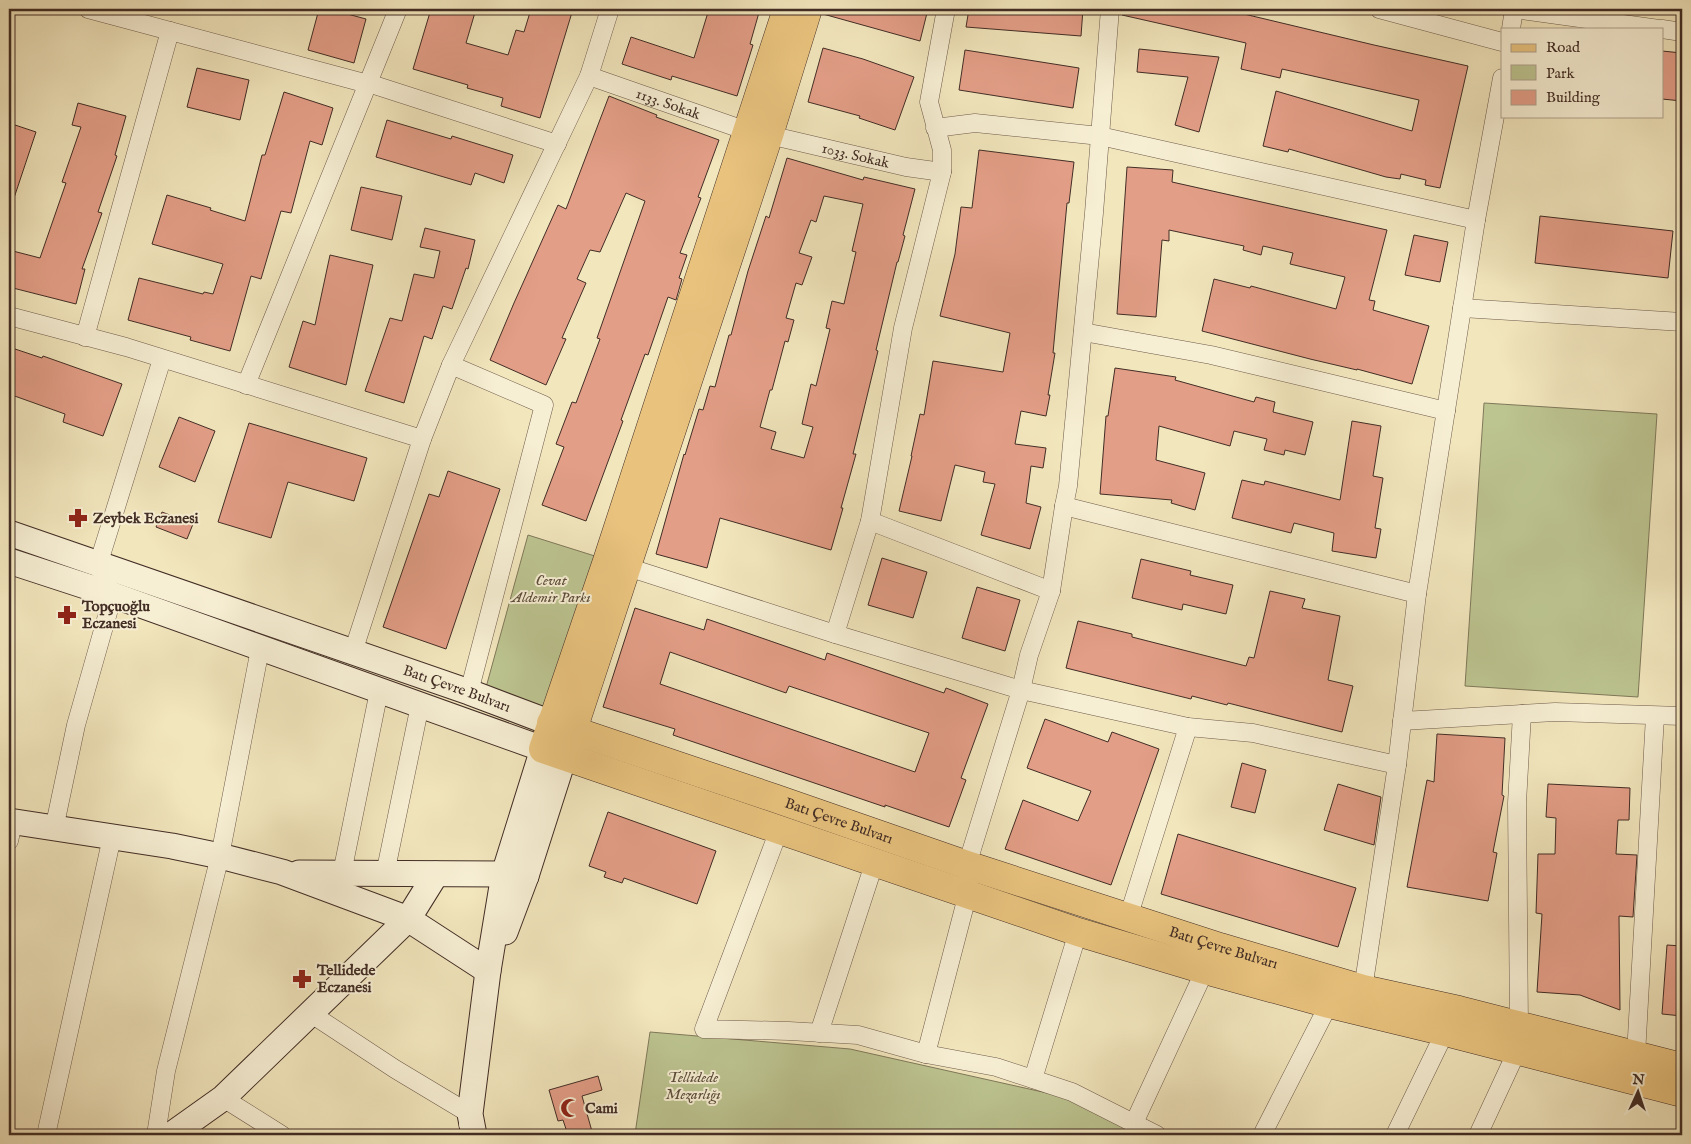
<svg xmlns="http://www.w3.org/2000/svg" width="1691" height="1144" font-family="'IM FELL English',serif">
<style>
.green{fill:#bcc490;stroke:#7f785a}
.building{fill:#e39e87;stroke:#422d25;fill-rule:evenodd}
.lines{fill:none;stroke-linecap:round;stroke-linejoin:round}
.street-casing{stroke:#6e5b4b;stroke-width:19}
.secondary-casing{stroke:#422d25;stroke-width:27}
.primary-casing{stroke:#422d25;stroke-width:29}
.street{stroke:#f7efd4;stroke-width:18}
.secondary{stroke:#f7efd4;stroke-width:25}
.primary{stroke:#e9c37e;stroke-width:28}
.labels{text-anchor:middle;dominant-baseline:central;stroke-width:4;stroke-linejoin:round;paint-order:stroke}
.street-label{font-size:15px;fill:#422d25;stroke:#f7efd4}
.poi-label{font-size:15px;font-weight:bold;fill:#422d25;stroke:#f7efd4;text-anchor:start}
.park-label{font-size:15px;font-style:italic;fill:#5a4b3a;stroke:#f7efd4}
</style>
<rect width="100%" height="100%" fill="#f2e6bd"/>
<filter id="stains"><feTurbulence type="fractalNoise" baseFrequency=".004" numOctaves="4"/><feColorMatrix values="0 0 0 0 .2 0 0 0 0 .09 0 0 0 0 .02 0 0 0 .5 -.17"/></filter>
<radialGradient id="worn" r=".72"><stop offset=".6" stop-color="#630" stop-opacity="0"/><stop offset="1" stop-color="#630" stop-opacity=".3"/></radialGradient>
<path class="green" d="M1484,403L1657,414L1638,697L1465,686Z
M528,535L598,557L555,712L485,691Z
M650,1032L850,1049L1065,1097L1143,1135H631L635,1134Z"/>
<path class="building" d="M319,9H329L366,19L354,63L308,50Z
M431,9H476L466,43L508,55L516,30L524,32L531,9H573L540,118L501,106L503,98L467,88L468,85L413,69Z
M709,9H760L750,44L753,45L737,96L672,76L671,80L622,64L631,37L694,58Z
M823,9H928L920,41L823,14Z
M969,9L1002,12V9H1083L1081,36L966,27Z
M1123,9H1223L1374,45L1468,66L1440,188L1425,185L1426,180L1401,174L1400,179L1386,177L1289,149L1288,152L1263,146L1276,91L1412,131L1419,100L1282,69L1280,78L1241,69L1246,43L1122,15Z
M823,48L863,59L914,77L895,130L859,118L860,116L808,102Z
M1139,49L1219,57L1199,132L1175,125L1188,77L1137,72Z
M965,50L1079,68L1073,108L959,90Z
M1662,51L1682,53V101L1662,99Z
M197,68L249,80L240,120L187,107Z
M284,92L333,108L322,145L310,141L291,213L281,211L261,279L251,276L230,351L190,340L191,337L128,320L139,278L203,294L204,292L213,294L223,264L152,244L167,195L211,208L210,210L245,221L262,155H265Z
M609,96L657,115L656,117L719,140L698,197L701,198L680,253L687,255L679,278L682,279L676,300L668,297L648,355L645,354L621,420L623,421L586,521L542,505L564,447L556,444L572,402L576,403L600,339L597,338L645,201L626,193L600,252L590,250L577,279L586,283L562,338L566,339L546,385L490,360L514,303L558,205L566,209Z
M78,103L126,116L115,155L117,156L98,212L102,213L82,269H85L76,304L9,287V250L40,258L66,183L62,182L81,127L72,125Z
M387,120L451,139L452,136L513,155L504,183L475,173L471,185L376,157Z
M9,123L36,132L13,201L9,200Z
M979,150L1074,162L1069,203H1067L1053,353H1055L1048,395H1050L1046,416L1021,411L1015,444L1046,448L1043,468L1031,466L1026,503L1041,507L1030,549L981,535L995,484L983,482L985,472L955,465L941,521L899,511L912,456H911L920,414L924,415L933,361L1003,372L1010,333L940,316L955,254L961,207L972,208Z
M787,158L863,180L864,177L915,189L903,235L905,236L898,262H897L876,350L878,351L853,454H856L841,508H843L831,550L720,518L707,568L656,554L684,454L685,455L699,409L703,410L710,386L715,387L729,335H731L748,271L766,216L769,218ZM824,196L863,204L852,251L856,252L844,304L832,301L826,328L830,329L816,386L811,384L802,424L813,427L804,458L771,449L776,432L760,427L770,390H772L785,341L788,342L794,320L786,318L796,283L802,285L812,257L799,253L811,220L816,222Z
M1127,167L1173,170L1172,182L1387,230L1369,300L1375,301L1373,310L1429,326L1412,384L1357,369V370L1310,359L1202,331L1214,279L1250,288L1251,286L1336,309L1345,277L1290,264L1293,253L1263,246L1261,255L1243,250L1244,246L1169,230V241L1162,240L1156,317L1117,314Z
M361,187L402,196L392,240L351,230Z
M1540,216L1673,231L1668,278L1535,263Z
M425,228L475,240L468,269L466,268L452,309L443,306L432,339L424,336L404,403L365,391L390,318L402,321L414,274L434,278L440,251L420,247Z
M1414,235L1448,242L1440,282L1405,275Z
M330,255L373,265L346,385L289,367L303,321L315,325Z
M9,347L42,358L43,356L122,384L103,436L63,422L65,414L9,394Z
M1115,368L1176,377L1175,380L1254,402L1256,397L1275,402L1273,412L1313,422L1305,455L1285,450L1284,455L1264,450L1267,439L1234,431L1230,446L1159,426L1156,460L1205,473L1195,510L1171,503L1172,500L1100,494L1106,416H1108Z
M179,417L215,431L195,482L159,467Z
M1352,421L1381,426L1373,476L1383,478L1375,528L1381,529L1376,558L1332,551L1334,533L1294,523L1291,533L1232,518L1242,480L1264,485L1265,481L1340,500Z
M249,423L367,458L354,501L288,482L271,538L218,522Z
M448,471L500,489L446,649L383,627L429,494L439,497Z
M162,512L193,524L187,539L156,527Z
M882,558L927,572L913,618L868,605Z
M1141,559L1191,571L1190,575L1233,585L1226,614L1183,604L1182,610L1132,598Z
M977,587L1020,600L1005,651L962,638Z
M1270,591L1305,599L1302,608L1340,616L1328,680L1353,686L1342,732L1228,703L1227,705L1192,696L1191,699L1066,668L1078,621L1132,634V637L1246,666L1249,657L1254,658Z
M635,608L704,630L707,619L825,660L827,653L944,693L946,688L988,704L961,778L966,780L949,827L885,805V807L673,735L675,729L603,707ZM670,652L786,693L789,686L929,733L915,772L660,684Z
M1045,719L1108,742L1112,732L1159,749L1111,885L1005,849L1023,800L1078,821L1091,791L1027,768Z
M1437,734L1505,738L1502,795L1504,796L1493,852L1497,853L1488,901L1407,887L1427,780L1434,782Z
M1242,763L1266,770L1255,813L1231,807Z
M1338,784L1381,797L1374,845L1324,830Z
M1548,784L1630,788L1629,820H1618L1616,854L1637,855L1633,917L1619,916L1620,1010L1580,995L1537,992L1542,914L1536,913L1538,854H1555L1556,818L1546,817Z
M608,812L716,851L697,904L624,878L622,883L604,877L606,872L589,866Z
M1178,834L1356,888L1338,947L1161,894Z
M1667,945L1682,946V1016L1662,1014Z
M598,1076L602,1090L582,1096L593,1135H568L563,1120L558,1121L549,1090Z"/>
<g class="lines">
<g class="street-casing">
<g id="street">
<path d="M88,9L368,84"/>
<path d="M1379,9L1502,42"/>
<path d="M1514,9L1659,29"/>
<path d="M1511,29L1514,9"/>
<path d="M1662,29L1682,32"/>
<path id="s1" d="M589,76L747,131"/>
<path d="M368,83L557,144"/>
<path d="M935,128L975,123L1100,136L1476,220"/>
<path id="s2" d="M769,135L906,167L942,172"/>
<path d="M1462,308L1682,322"/>
<path d="M9,316L126,347L422,439"/>
<path d="M1083,332L1211,355L1446,411"/>
<path d="M85,337L170,31"/>
<path d="M451,365L544,405L469,692"/>
<path d="M246,385L398,9"/>
<path d="M1064,506L1417,594"/>
<path d="M870,521L1051,591"/>
<path d="M618,564L835,634L1021,690L1188,727L1253,733L1397,765L1363,989L1329,1004L1262,1135"/>
<path d="M835,634L870,521L903,328L942,172V150L929,102L946,9"/>
<path d="M353,652L422,439L451,365L589,76L610,9"/>
<path d="M1402,721L1555,712L1682,716"/>
<path d="M1397,765L1417,594L1476,220L1502,78"/>
<path d="M54,829L76,725L113,595L98,565L162,359"/>
<path d="M779,830L704,1029L789,1031L858,1035L926,1054L996,1067L1072,1092L1157,1135"/>
<path d="M9,841L13,823"/>
<path d="M342,873L379,691"/>
<path d="M385,874L420,705"/>
<path d="M1128,918L1188,727"/>
<path d="M310,1013L395,1069L470,1114L468,1124"/>
<path d="M1519,1026L1517,803L1522,714"/>
<path d="M819,1033L875,861"/>
<path d="M926,1054L968,893L967,865L1021,690L1029,655L1051,591L1064,506L1068,486L1094,213L1110,9"/>
<path d="M1636,1055L1655,716"/>
<path d="M1033,1079L1078,932"/>
<path d="M223,1098L282,1135"/>
<path d="M1134,1123L1205,970"/>
<path d="M46,1135L112,837"/>
<path d="M156,1135L166,1071L220,856L260,649"/>
<path d="M1395,1135L1445,1032"/>
<path d="M1478,1135L1517,1051"/>
</g>
</g>
<g class="secondary-casing">
<g id="secondary">
<path id="s3" d="M9,533L469,692L551,723"/>
<path d="M9,561L113,595L543,749L504,874L488,971L470,1114L474,1135"/>
<path d="M9,821L172,846L220,856L282,872L408,919L488,971"/>
<path d="M299,873L504,874L526,876"/>
<path d="M505,932L526,876L564,757"/>
<path d="M171,1135L223,1098L408,919L436,874"/>
</g>
</g>
<g class="primary-casing">
<g id="primary">
<path d="M787,9L607,561L543,749L1078,932L1205,970L1329,1004L1445,1032L1682,1093"/>
<path id="s4" d="M551,723L774,798L967,865L1220,947L1363,989L1459,1010L1682,1067"/>
<path d="M567,748L769,135L808,9"/>
</g>
</g>
<use href="#street" class="street"/>
<use href="#secondary" class="secondary"/>
<use href="#primary" class="primary"/>
</g>
<defs>
<g id="pharmacy-bare" transform="scale(1.5)"><path d="M-2-6h4v4h4v4h-4v4h-4v-4h-4v-4h4Z" fill="#8f2418" stroke="#f7efd4" stroke-width="2.5" paint-order="stroke"/></g>
<g id="mosque-bare" transform="scale(1.5)"><path d="M3.5-4.9A6 6 0 1 0 3.5 4.9A5 5 0 1 1 3.5-4.9Z" fill="#8f2418" stroke="#f7efd4" stroke-width="2.5" paint-order="stroke"/></g>
</defs>
<g fill-rule="evenodd">
<use href="#pharmacy-bare" x="78" y="518"/>
<use href="#pharmacy-bare" x="67" y="615"/>
<use href="#pharmacy-bare" x="302" y="979"/>
<use href="#mosque-bare" x="570" y="1108"/>
</g>
<g class="labels">
<g class="street-label">
<text stroke="none"><textPath href="#s1" startOffset="84">1133. Sokak</textPath></text>
<text stroke="none"><textPath href="#s2" startOffset="89">1033. Sokak</textPath></text>
<text stroke="none"><textPath href="#s3" startOffset="474">Batı Çevre Bulvarı</textPath></text>
<text stroke="none"><textPath href="#s4" startOffset="304">Batı Çevre Bulvarı</textPath></text>
<text stroke="none"><textPath href="#s4" startOffset="709">Batı Çevre Bulvarı</textPath></text>
</g>
<g class="poi-label">
<text x="93" y="518">Zeybek Eczanesi</text>
<text x="82" y="606">Topçuoğlu<tspan x="82" dy="17">Eczanesi</tspan></text>
<text x="317" y="970">Tellidede<tspan x="317" dy="17">Eczanesi</tspan></text>
<text x="585" y="1108">Cami</text>
</g>
<g class="park-label">
<text x="551" y="580">Cevat<tspan x="551" dy="17">Aldemir Parkı</tspan></text>
<text x="693" y="1077">Tellidede<tspan x="693" dy="17">Mezarlığı</tspan></text>
</g>
</g>
<rect width="1691" height="1144" fill="none" stroke="#f2e6bd" stroke-width="30"/>
<rect x="10" y="10" width="1671" height="1124" fill="none" stroke="#422d25" stroke-width="2.5"/>
<rect x="15" y="15" width="1661" height="1114" fill="none" stroke="#422d25"/>
<rect x="1501" y="28" width="162" height="90" fill="#f7efd4" stroke="#afa18e"/>
<rect x="1511" y="44" width="25" height="8" fill="#e9c37e" stroke="#afa18e"/>
<text x="1546" y="52" font-size="15" fill="#422d25">Road</text>
<rect x="1511" y="65" width="25" height="15" fill="#bcc490" stroke="#afa18e"/>
<text x="1546" y="78" font-size="15" fill="#422d25">Park</text>
<rect x="1511" y="90" width="25" height="15" fill="#e39e87" stroke="#afa18e"/>
<text x="1546" y="102" font-size="15" fill="#422d25">Building</text>
<g transform="translate(1638 1092) rotate(3)" stroke="#f7efd4" stroke-width="4" paint-order="stroke">
<path d="M0-4L9 19L0 12L-9 19Z" fill="#422d25"/>
<text y="-8" font-size="14" font-weight="bold" text-anchor="middle" fill="#422d25">N</text>
</g>
<rect width="100%" height="100%" filter="url(#stains)"/>
<rect width="100%" height="100%" fill="url(#worn)"/>
</svg>
